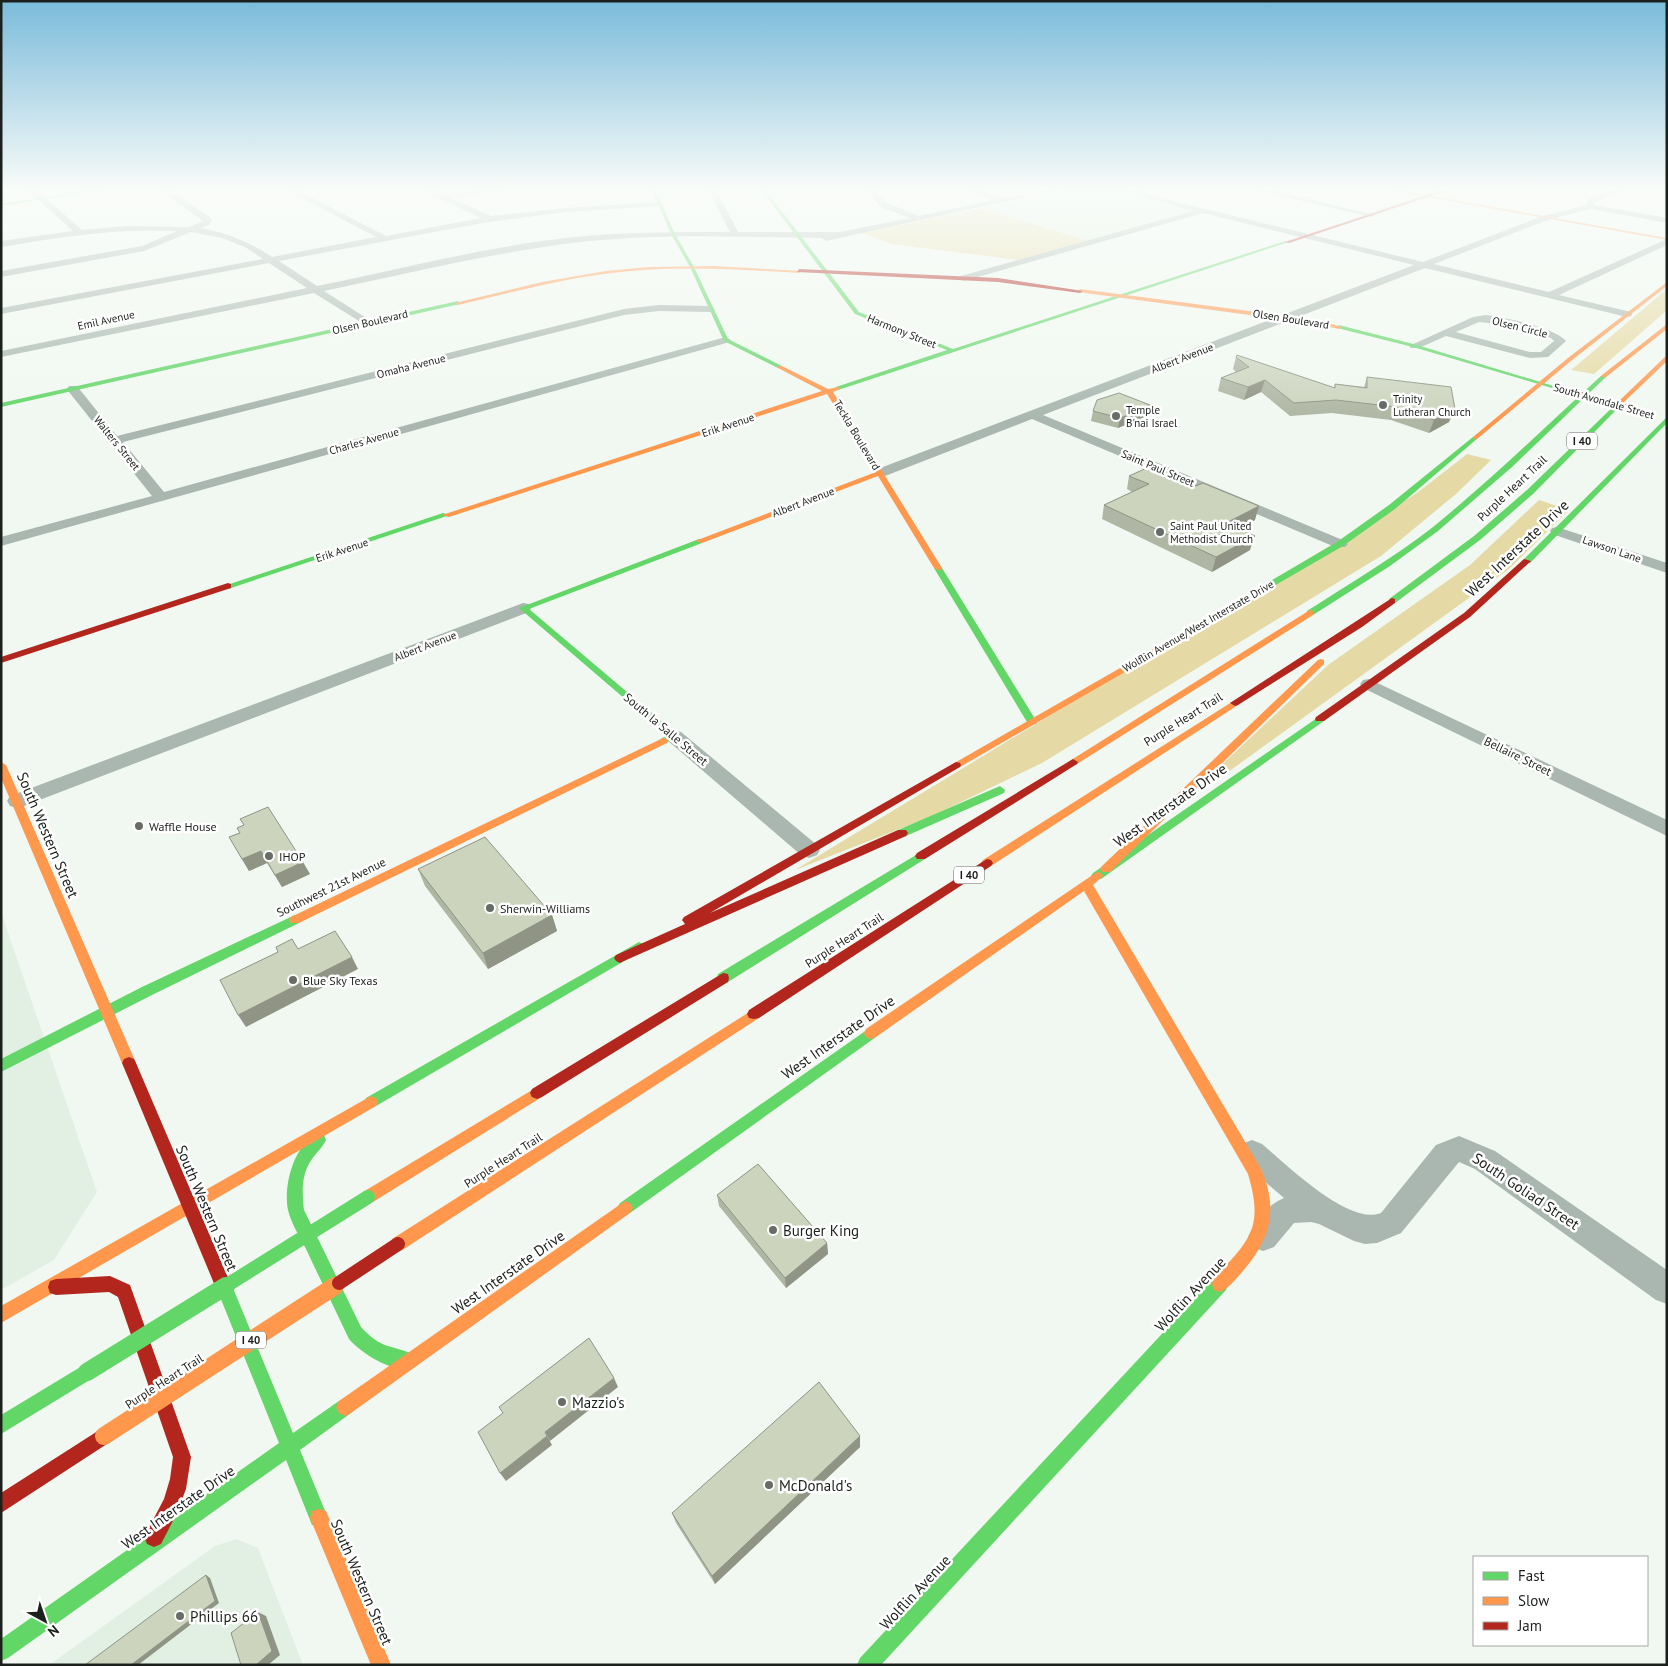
<svg xmlns="http://www.w3.org/2000/svg" width="1668" height="1666" font-family="'PT Sans',sans-serif">
<style>
.built{fill:#e2f0e3}
.green{fill:#e5daa5}
.lines{fill:none;stroke-linecap:round;stroke-linejoin:round}
.street{fill:#a9b7b0;fill-rule:evenodd}
.fast{fill:#63d668;fill-rule:evenodd}
.slow{fill:#ff974d;fill-rule:evenodd}
.jam{fill:#b3261e;fill-rule:evenodd}
.fast-bridge-far1{stroke:#63d668;stroke-width:14}
.fast-bridge{stroke:#63d668;stroke-width:18}
.slow-bridge-far1{stroke:#ff974d;stroke-width:14}
.slow-bridge{stroke:#ff974d;stroke-width:18}
.jam-bridge-far2{stroke:#b3261e;stroke-width:5.5}
.jam-bridge-far1{stroke:#b3261e;stroke-width:8}
.jam-bridge{stroke:#b3261e;stroke-width:14}
.wall{fill:#afb6a3}
.shaded-wall{fill:#8f9485}
.building{fill:#ccd4be;stroke:#8f9485}
.poi-dot{fill:#676c67;stroke:#fff;stroke-width:2}
.labels{text-anchor:middle;dominant-baseline:central;stroke-width:5;stroke-linejoin:round;paint-order:stroke}
.far-street-label{font-size:11px;fill:#1c201c;stroke:#fff}
.far-poi-label{font-size:11px;fill:#1c201c;stroke:#fff;text-anchor:start}
.shield{fill:#fff;stroke:#606360;stroke-width:1}
.shield-label{font-size:11px;font-weight:bold;fill:#1c201c}
.street-label{font-size:12px;fill:#1c201c;stroke:#fff}
.poi-label{font-size:12px;fill:#1c201c;stroke:#fff;text-anchor:start}
.near-street-label{font-size:15px;fill:#1c201c;stroke:#fff}
.near-poi-label{font-size:15px;fill:#1c201c;stroke:#fff;text-anchor:start}
</style>
<rect width="100%" height="100%" fill="#f1f8f1"/>
<path class="built" d="M1074,188H1113L1193,210L1088,241L981,208Z
M1,912L97,1192L54,1260L1,1290Z
M236,1539L258,1548L303,1665H49L215,1546Z"/>
<path class="green" d="M981,208L1088,241L1018,260L892,244L862,233Z
M1667,289L1666,311L1594,374L1571,370Z
M1467,454L1491,460L1456,494L1381,556L1042,763L930,817L795,870L1417,493Z
M1539,500L1569,510L1509,569L1224,775L1216,770L1328,665L1470,565Z"/>
<g class="lines">
<path class="street" d="M25,188H34L82,230L127,226L189,227L203,221L157,188H167L211,218L212,220L209,225L200,228C228,233 249,242 272,257L376,237L283,188H293L386,236L481,218L418,188C430,188 437,194 445,194C469,194 493,188 518,188L451,198L491,216L565,208L660,202L664,204L660,206L565,212L488,222L279,261L317,286C402,269 488,246 574,237C626,232 677,232 730,232L707,188H715L738,232H840L910,218L881,207L863,188H872L887,203L919,216L994,200L973,194L966,188C979,188 992,198 1005,198C1025,196 1044,188 1065,188L826,241L822,238C739,237 655,233 573,243C489,253 407,274 324,291L371,321L372,323L371,325L367,326L314,293L1,357V351L307,288L269,263L1,314V308L263,259L245,247L222,238L191,232L144,251L1,277V271L142,246L177,231C119,228 59,237 1,247V241L73,231Z
M1114,188H1128L1185,204L1423,262L1540,217L1586,205L1588,199L1616,188H1627L1594,203V205L1667,218V223L1591,209L1585,210L1545,221L1434,264L1549,292L1667,239V245L1559,295L1631,312L1632,314L1631,316L1627,317L1425,268L1043,415L1345,541L1348,544L1345,547H1335L1032,419L885,476H875L873,473L875,470L1414,265L1203,213L967,280L964,281L959,278L961,276L1193,211Z
M1246,188H1262L1375,215L1371,217Z
M659,305L710,306L715,309L710,312L659,311L624,315L123,442L164,492L722,338L726,337L731,340L730,342L1,546V537L152,496L69,392L67,389L69,386H77L117,436L624,309Z
M1486,315C1504,317 1555,328 1566,341L1548,357L1530,358L1446,336L1419,348H1411L1409,346L1473,317ZM1479,322L1505,325L1551,338L1554,341L1541,352H1530L1456,332Z
M1557,527L1667,563V573L1552,534L1550,531L1552,528Z
M523,603L529,604L531,608L529,612L24,806L17,808L10,806L7,801L10,796Z
M1369,679L1667,820V836L1363,688L1360,684L1363,680Z
M674,730L681,732L817,845L820,850L817,855L809,858L801,855L667,740L664,736L667,732Z
M1459,1136L1495,1151L1667,1270V1304L1656,1300L1475,1169L1459,1162L1401,1233L1377,1243L1365,1244L1354,1241L1319,1224L1311,1222L1294,1223L1274,1247L1263,1251L1252,1247L1248,1237C1255,1221 1267,1205 1284,1198L1242,1162L1238,1153L1242,1144L1252,1140L1262,1144C1286,1164 1349,1226 1381,1213L1436,1145Z"/>
<path class="fast" d="M101,188H113L1,206V204Z
M651,188H655L675,234L694,267L728,339L782,366V368H778L724,341L690,267L671,234Z
M760,188H764L859,312L953,349L1285,241L1289,242L838,390L835,388L836,387L947,350L855,314Z
M458,301L460,304L1,407V403Z
M1339,325L1417,345L1557,387L1552,388L1413,347L1337,328Z
M1602,375L1607,376L1512,467L1438,531L1390,566L1313,615H1307V611C1349,584 1393,558 1433,527C1492,479 1546,426 1602,375Z
M1619,401L1624,402L1533,494L1480,540L1395,603H1389V599L1474,536L1527,490Z
M1667,417V423L1530,563H1524V559Z
M1473,437L1478,438L1395,509L1343,546L1191,634L1188,635L1183,632L1337,542L1389,505Z
M443,513L450,515L228,589L224,586Z
M699,539L703,541L702,543L529,609L679,736L663,744L658,741L667,735L519,608Z
M935,566H938L942,568L1037,722L1036,724H1028L1027,722L934,568Z
M1320,716L1324,717L1325,719L1324,721L1101,879H1093L1091,876L1093,873Z
M1000,786L1005,790L1004,793L906,836L902,837L896,833L898,830Z
M921,852L925,853L927,856L925,859L728,982L723,983L718,982L717,978L718,974Z
M295,915L299,917L301,920L299,923L152,995L1,1072V1059L142,987Z
M639,942L643,944L645,947L643,950L376,1106L371,1108L366,1106L364,1102L366,1098Z
M871,1027L876,1029L878,1033L876,1037L630,1213L625,1215L620,1213L617,1208L620,1203Z
M319,1133L324,1135L326,1140C323,1147 316,1153 312,1159C301,1174 302,1193 304,1210L361,1327C382,1350 390,1344 415,1355L418,1361L415,1367C395,1375 362,1354 349,1339C335,1309 320,1279 306,1249C300,1237 291,1223 288,1210C283,1186 294,1143 319,1133Z
M1220,1276L1226,1278L1228,1284L1226,1290L881,1665H857L860,1658L1214,1278Z
M224,1279L230,1281L293,1433L339,1401L345,1398L351,1401L354,1407L351,1413L300,1450L328,1518L326,1525L319,1527L312,1525L286,1460L8,1658L1,1661V1639L279,1443L216,1287L218,1281Z
M87,1363L93,1366L96,1372L93,1378L1,1434V1415Z"/>
<path class="slow" d="M1377,188H1387L1667,238V240Z
M713,266L802,271L799,273C734,269 668,265 604,274C555,280 507,294 458,305L455,303L542,282L606,271L648,267Z
M1667,282V286L1572,360L1477,439H1473V437L1568,358Z
M1080,289L1317,320L1342,327L1339,329L1317,324L1078,292Z
M1667,324V329L1606,377H1602V375Z
M1667,355V361L1623,403H1619V401Z
M778,366H782L828,389L840,387V389L833,392L942,568L941,570H938L934,568L878,476L702,543L695,541L876,472L827,394L449,517L442,515L822,391L778,368Z
M1310,610L1313,611V615L1077,764L1073,765L1068,762Z
M1188,629L1191,630V634L960,767H952L951,765Z
M1321,659L1324,660V664L1110,872H1102L1100,869L1102,866L1318,660Z
M1235,700L1238,701L1240,703L1238,705L991,866H983L981,863L983,860Z
M663,738L667,739L668,741L667,743L299,923H291L289,920L291,917Z
M1,762L6,765L136,1063L134,1067L129,1069L124,1067L122,1063L1,778Z
M1097,872L1101,873L1103,876L1093,885L1260,1167C1279,1208 1271,1238 1243,1271C1236,1279 1229,1288 1220,1292L1214,1290L1212,1284L1214,1278C1250,1240 1264,1228 1248,1174L1084,891L876,1037L871,1039L866,1037L864,1033L866,1029Z
M754,1009L759,1010L761,1014L759,1018L404,1249L398,1252L392,1249L390,1244L392,1239Z
M537,1087L542,1089L544,1093L542,1097L373,1202L368,1204L363,1202L360,1197L363,1192Z
M371,1096L376,1098L378,1102L376,1106L1,1323V1306Z
M625,1201L630,1203L633,1208L630,1213L351,1413L345,1416L339,1413L336,1407L339,1401Z
M319,1509L326,1511L391,1665H371L310,1518L312,1511Z"/>
<path class="jam" d="M1448,188H1455L1289,243L1285,242Z
M799,269L998,278L1083,291L1080,293L998,282L797,272Z
M1524,559L1531,561L1470,617L1324,721H1316L1315,719L1316,717L1464,613Z
M228,583L231,584V588L1,663V657Z
M1392,598L1395,599V603L1362,627L1238,705L1235,706L1230,703Z
M1073,759L1078,762L1077,764L925,859H917L915,856L917,853Z
M956,762L960,763L961,765L960,767L710,913L898,830H906L908,833L906,836L624,961L620,963L616,961L614,958L616,955L685,924L682,920L684,917Z
M987,859L991,860L993,863L991,866L759,1018L754,1019L749,1018L747,1014L749,1010Z
M723,973L728,974L729,978L728,982L542,1097L537,1099L532,1097L530,1093L532,1089Z
M129,1057L134,1059L136,1063L232,1287L230,1293L224,1295L218,1293L122,1063L124,1059Z
M110,1276L130,1285L191,1457L186,1489L176,1515L161,1544L154,1547L147,1544L144,1537L164,1499L170,1479L173,1457L118,1297L109,1292L56,1295L50,1293L48,1287L50,1281L56,1279Z
M104,1427L110,1430L113,1436L110,1442L1,1513V1493Z"/>
<path class="fast-bridge-far1" d="M224,1287L368,1197"/>
<path class="fast-bridge" d="M87,1372L226,1286"/>
<path class="slow-bridge-far1" d="M333,1287L339,1283"/>
<path class="slow-bridge" d="M104,1436L335,1286"/>
<path class="jam-bridge-far2" d="M1560,389L1612,404"/>
<path class="jam-bridge-far1" d="M1608,403L1642,413"/>
<path class="jam-bridge" d="M339,1283L398,1244"/>
</g>
<path class="wall" d="M1236,357L1334,388L1335,384L1364,387L1367,377L1449,422L1429,433L1391,420L1332,413L1290,416L1261,392L1244,400L1218,391L1221,378L1236,372L1233,369Z
M1093,411L1148,414L1144,416V417L1118,428L1091,421Z
M1129,476L1255,520L1238,529L1250,550L1212,572L1102,519L1104,505L1132,492L1127,489Z
M240,819L310,874L282,887L267,863L249,871L229,837L239,833L244,825Z
M418,869L552,915L557,931L488,969L425,886Z
M717,1195L827,1243L828,1254L786,1288L719,1206Z
M860,1436V1447L715,1584L676,1523L672,1513Z"/>
<path class="shaded-wall" d="M1265,380L1261,392L1244,400L1248,387Z
M1150,405L1148,414L1144,416V417L1118,428L1120,418Z
M1455,409L1449,422L1429,433L1434,420Z
M1259,506L1255,520L1222,537L1226,523Z
M1255,536L1250,550L1212,572L1216,557Z
M261,851L267,863L249,871L242,859Z
M303,862L310,874L282,887L275,875Z
M552,915L557,931L488,969L483,953Z
M352,957L358,969L246,1027L238,1015Z
M827,1243L828,1254L786,1288L785,1278Z
M614,1378L618,1387L550,1441L545,1432Z
M547,1436L552,1445L506,1481L500,1473Z
M860,1436V1447L715,1584L712,1576Z
M206,1575L210,1578L219,1603L138,1665H131Z
M258,1612L266,1616L280,1655L268,1665H256Z"/>
<path class="building" d="M1237,355L1335,388V384L1367,388V377L1451,387L1455,409L1434,420L1396,407L1336,400L1294,403L1265,380L1248,387L1221,378L1249,367L1236,357Z
M1119,393L1150,405L1144,407L1146,408L1120,418L1093,411L1097,400Z
M1149,467L1196,486L1203,483L1259,506L1226,523L1255,536L1216,557L1104,505L1149,484L1129,476Z
M268,807L303,862L275,875L261,851L242,859L229,837L240,833L237,828L244,825L240,819Z
M485,837L552,915L483,953L418,869Z
M335,931L352,957L238,1015L220,980L278,952L276,947L292,939L298,949Z
M758,1164L827,1243L785,1278L717,1195Z
M589,1338L614,1378L545,1432L547,1436L500,1473L478,1432L503,1413L499,1407Z
M819,1382L860,1436L712,1576L672,1513Z
M206,1575L215,1601L131,1665H85Z
M258,1612L272,1651L256,1665H241L231,1633Z"/>
<linearGradient id="sky" x2="0" y2="1"><stop stop-color="#7abbda"/><stop offset="0.45" stop-color="#f9fcf9"/><stop offset="1" stop-color="#f9fcf9" stop-opacity="0"/></linearGradient>
<rect width="1668" height="421" fill="url(#sky)"/>
<g class="poi-dot">
<circle cx="1383" cy="405" r="5"/>
<circle cx="1116" cy="416" r="5"/>
<circle cx="1160" cy="532" r="5"/>
<circle cx="139" cy="826" r="5"/>
<circle cx="269" cy="856" r="5"/>
<circle cx="490" cy="908" r="5"/>
<circle cx="293" cy="980" r="5"/>
<circle cx="773" cy="1230" r="5"/>
<circle cx="562" cy="1402" r="5"/>
<circle cx="769" cy="1485" r="5"/>
<circle cx="180" cy="1616" r="5"/>
</g>
<g class="labels">
<g class="far-street-label">
<text transform="translate(1291 319) rotate(9)">Olsen Boulevard</text>
<text transform="translate(106 320) rotate(-12)">Emil Avenue</text>
<text transform="translate(370 322) rotate(-13)">Olsen Boulevard</text>
<text transform="translate(1520 327) rotate(14)">Olsen Circle</text>
<text transform="translate(902 331) rotate(22)">Harmony Street</text>
<text transform="translate(1182 358) rotate(-21)">Albert Avenue</text>
<text transform="translate(411 366) rotate(-14)">Omaha Avenue</text>
<text transform="translate(1604 401) rotate(16)">South Avondale Street</text>
<text transform="translate(728 425) rotate(-18)">Erik Avenue</text>
<text transform="translate(857 435) rotate(59)">Teckla Boulevard</text>
<text transform="translate(364 441) rotate(-16)">Charles Avenue</text>
<text transform="translate(117 443) rotate(51)">Walters Street</text>
<text transform="translate(1158 468) rotate(23)">Saint Paul Street</text>
<text transform="translate(803 502) rotate(-21)">Albert Avenue</text>
<text transform="translate(1612 549) rotate(19)">Lawson Lane</text>
<text transform="translate(342 550) rotate(-18)">Erik Avenue</text>
<text transform="translate(1198 626) rotate(-30)">Wolflin Avenue/West Interstate Drive</text>
<text transform="translate(425 646) rotate(-21)">Albert Avenue</text>
</g>
<g class="far-poi-label">
<text x="1393" y="399">Trinity<tspan x="1393" dy="13">Lutheran Church</tspan></text>
<text x="1126" y="410">Temple<tspan x="1126" dy="13">B'nai Israel</tspan></text>
<text x="1170" y="526">Saint Paul United<tspan x="1170" dy="13">Methodist Church</tspan></text>
</g>
<g class="shield">
<rect x="1567" y="432.5" width="30" height="17" rx="4"/>
<rect x="954" y="866.5" width="30" height="17" rx="4"/>
<rect x="236" y="1331.5" width="30" height="17" rx="4"/>
</g>
<g class="shield-label">
<text x="1582" y="441">I 40</text>
<text x="969" y="875">I 40</text>
<text x="251" y="1340">I 40</text>
</g>
<g class="street-label">
<text transform="translate(1512 488) rotate(-43)">Purple Heart Trail</text>
<text transform="translate(1183 719) rotate(-32)">Purple Heart Trail</text>
<text transform="translate(666 729) rotate(40)">South la Salle Street</text>
<text transform="translate(1518 756) rotate(26)">Bellaire Street</text>
<text transform="translate(331 887) rotate(-26)">Southwest 21st Avenue</text>
<text transform="translate(844 940) rotate(-33)">Purple Heart Trail</text>
<text transform="translate(503 1160) rotate(-33)">Purple Heart Trail</text>
<text transform="translate(164 1381) rotate(-33)">Purple Heart Trail</text>
</g>
<g class="poi-label">
<text x="149" y="826">Waffle House</text>
<text x="279" y="856">IHOP</text>
<text x="500" y="908">Sherwin-Williams</text>
<text x="303" y="980">Blue Sky Texas</text>
</g>
<g class="near-street-label">
<text transform="translate(1517 548) rotate(-43)">West Interstate Drive</text>
<text transform="translate(1170 805) rotate(-35)">West Interstate Drive</text>
<text transform="translate(48 835) rotate(67)">South Western Street</text>
<text transform="translate(838 1037) rotate(-35)">West Interstate Drive</text>
<text transform="translate(1526 1191) rotate(34)">South Goliad Street</text>
<text transform="translate(207 1208) rotate(67)">South Western Street</text>
<text transform="translate(508 1272) rotate(-35)">West Interstate Drive</text>
<text transform="translate(1190 1294) rotate(-47)">Wolflin Avenue</text>
<text transform="translate(178 1507) rotate(-35)">West Interstate Drive</text>
<text transform="translate(362 1582) rotate(67)">South Western Street</text>
<text transform="translate(915 1592) rotate(-47)">Wolflin Avenue</text>
</g>
<g class="near-poi-label">
<text x="783" y="1230">Burger King</text>
<text x="572" y="1402">Mazzio's</text>
<text x="779" y="1485">McDonald's</text>
<text x="190" y="1616">Phillips 66</text>
</g>
</g>
<rect width="1668" height="1666" fill="none" stroke="#1c201c" stroke-width="5"/>
<rect x="1473" y="1556" width="175" height="90" fill="#ffffff" stroke="#a4a6a4"/>
<rect x="1483" y="1572" width="25" height="8" fill="#63d668" stroke="#a4a6a4"/>
<text x="1518" y="1581" font-size="15" fill="#1c201c">Fast</text>
<rect x="1483" y="1597" width="25" height="8" fill="#ff974d" stroke="#a4a6a4"/>
<text x="1518" y="1606" font-size="15" fill="#1c201c">Slow</text>
<rect x="1483" y="1622" width="25" height="8" fill="#b3261e" stroke="#a4a6a4"/>
<text x="1518" y="1631" font-size="15" fill="#1c201c">Jam</text>
<g transform="translate(45 1621) rotate(140)" stroke="#ffffff" stroke-width="4" paint-order="stroke">
<path d="M0-4L9 19L0 12L-9 19Z" fill="#1c201c"/>
<text y="-8" font-size="14" font-weight="bold" text-anchor="middle" fill="#1c201c">N</text>
</g>
</svg>
